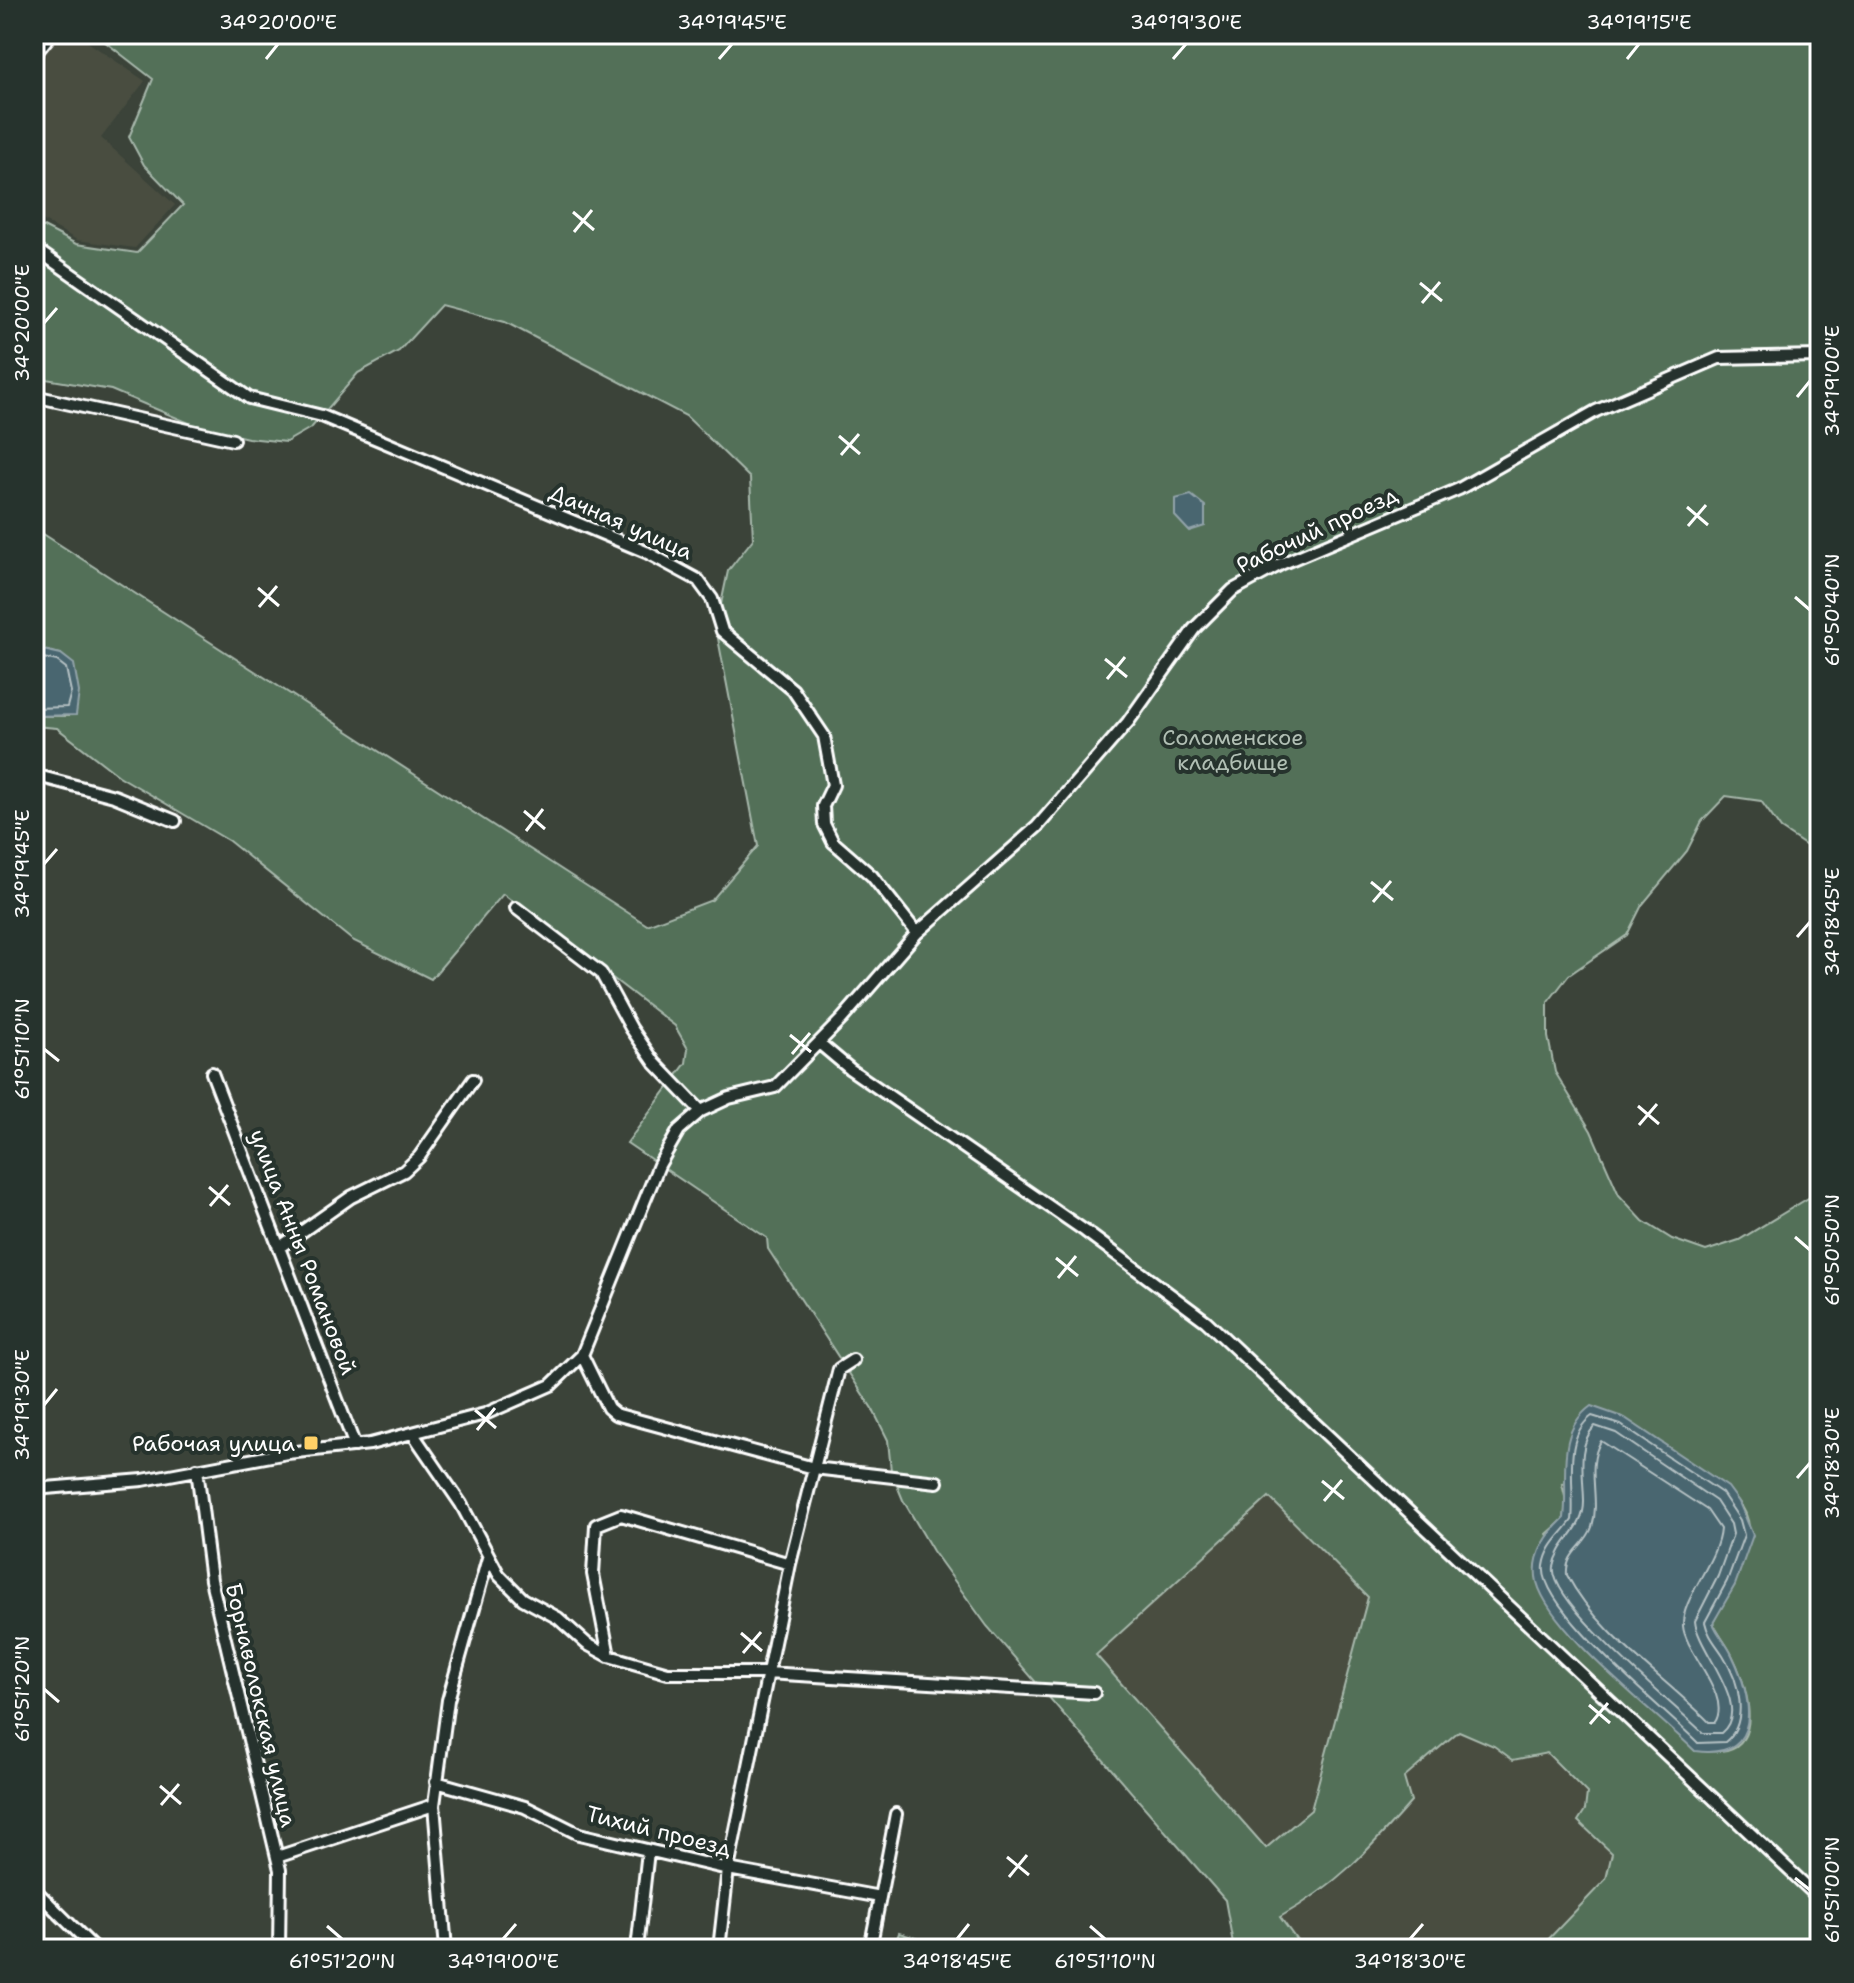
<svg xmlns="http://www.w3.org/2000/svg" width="1854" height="1983" font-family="'Shantell Sans',sans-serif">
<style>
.built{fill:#494e41}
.green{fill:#527059;stroke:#a8b8ac;stroke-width:2;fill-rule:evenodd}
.water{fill:#49666f;stroke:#92a3a9;stroke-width:2}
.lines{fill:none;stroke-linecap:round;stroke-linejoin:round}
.shore{stroke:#b6c2c5;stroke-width:2}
.minor-casing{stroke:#fff;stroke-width:16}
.minor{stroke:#26332d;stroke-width:10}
.ticks{fill:none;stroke:#fff;stroke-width:3}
.poi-dot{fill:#ffd166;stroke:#26332d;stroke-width:3}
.labels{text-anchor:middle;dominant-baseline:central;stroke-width:8;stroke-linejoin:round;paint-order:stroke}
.street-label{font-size:22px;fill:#fff;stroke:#26332d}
.park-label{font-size:22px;fill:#b1bfb4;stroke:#26332d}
.poi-label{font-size:22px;fill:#fff;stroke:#26332d;text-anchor:end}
.neatline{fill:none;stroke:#fff;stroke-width:3}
.ticks-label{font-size:20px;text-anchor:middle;fill:#fff}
</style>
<rect width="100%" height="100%" fill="#3b4339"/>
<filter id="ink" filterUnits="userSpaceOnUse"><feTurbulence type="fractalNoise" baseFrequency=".0125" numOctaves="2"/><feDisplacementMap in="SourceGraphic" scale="16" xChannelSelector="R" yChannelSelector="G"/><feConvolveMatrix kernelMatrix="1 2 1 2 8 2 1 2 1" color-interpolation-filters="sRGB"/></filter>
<g filter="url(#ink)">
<path class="built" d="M34,34H76L145,81L101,138L175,205L135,248L77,240L34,215Z
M1269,1497L1369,1597L1311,1810L1266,1848L1096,1655Z
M1458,1731L1494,1746L1513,1760L1547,1753L1587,1793L1581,1826L1612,1853L1606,1879L1539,1949H1303L1279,1917L1321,1893L1356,1863L1411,1803L1404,1778Z"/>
<path class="green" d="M95,34H1820V861L1811,849L1781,829L1761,801L1726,796L1702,821L1687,851L1642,905L1627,935L1569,975L1548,1002V1037L1555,1072L1591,1131L1619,1195L1643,1221L1672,1239L1706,1251L1739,1240L1820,1191V1949H1539L1606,1879L1612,1853L1578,1821L1585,1810L1587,1793L1547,1753L1513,1760L1494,1746L1459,1731L1404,1778L1411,1802C1367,1852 1338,1884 1280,1917L1303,1949H1234L1225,1900L987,1626L933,1551L903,1500L891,1471L888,1440L873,1410L768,1249L767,1238L627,1143L686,1063L688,1049L675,1026L503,894L431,979L352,940L229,841L119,776L57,728L34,726V716H68L61,654L34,648V528L647,925L712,900L758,846L716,628L728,571L753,539L750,478L686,416L505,322L441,305L399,351L358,373L312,427L286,442L248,438L196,426L111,390L34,377V222L76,244L137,253L183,205L144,165L129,137L153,79ZM1697,1470C1783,1514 1744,1558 1713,1623C1718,1634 1727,1644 1732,1655C1744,1678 1765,1740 1727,1750C1717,1752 1705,1751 1695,1751L1681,1737L1547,1534L1564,1519L1566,1501L1562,1484ZM1269,1497L1368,1597L1311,1810L1266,1848L1096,1655Z
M899,1933L951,1949H893Z"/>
<path class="water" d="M1191,495L1205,506V526L1189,531L1175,516V499Z
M34,648L61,654L74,664L79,692L76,715L34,716Z
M1591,1406L1625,1418L1728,1487L1739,1502L1753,1535L1735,1585L1713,1623C1718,1635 1727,1644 1732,1655C1753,1698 1764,1760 1695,1751C1656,1712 1550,1632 1537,1582C1531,1557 1547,1534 1564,1518C1569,1480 1554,1433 1591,1406Z"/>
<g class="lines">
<path class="shore" d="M34,656L57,661L66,668L71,692L67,707L34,708
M1592,1416L1621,1425L1722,1493L1740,1520L1744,1535L1727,1581L1705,1622C1708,1636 1716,1644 1723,1655C1739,1680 1750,1722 1725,1742L1698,1743C1667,1711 1538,1608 1544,1566C1547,1545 1561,1536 1572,1520C1576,1489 1561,1438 1592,1416Z
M1595,1426L1616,1433L1716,1501L1731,1524L1733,1534L1718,1576L1695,1621C1697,1650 1754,1706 1721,1733H1703C1675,1705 1548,1602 1554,1567C1559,1540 1584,1531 1584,1502C1584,1478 1576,1445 1595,1426Z
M1601,1441L1707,1510L1720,1529C1718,1561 1681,1599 1683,1626C1685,1652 1732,1696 1715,1722H1709C1662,1675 1598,1634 1567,1575C1565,1552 1586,1546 1592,1527C1601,1499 1585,1467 1601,1441Z"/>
<g class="minor-casing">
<path id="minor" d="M34,55L51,34
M34,248L249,398L322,416L646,552L698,580L712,599L722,631L793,690L824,736L833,785L823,806L824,824L833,842L872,876L917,933
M34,396L233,440
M34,775L114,796L175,821
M516,908L601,973L631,1028L655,1063L701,1111
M819,1043L850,1069L1085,1231L1206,1321L1820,1899
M212,1073L355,1446
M280,1247L351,1197L404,1171L419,1157L473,1080
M582,1355L608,1408L615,1414L814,1468L790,1564L621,1515L596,1525L593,1574L609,1656
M853,1360L839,1369L814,1468L937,1482
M413,1434L461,1504L499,1575L523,1599L558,1618L587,1644L609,1656L668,1673H767L1094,1693
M197,1469L211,1580L280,1870L279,1949
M34,1489L143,1480L287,1453L370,1444L485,1414L551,1385L582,1355L659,1165L679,1130L701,1111L729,1098L775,1087L842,1019L917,933L1037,827L1128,722L1194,629L1233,590L1281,564L1459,489L1596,411L1719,358L1820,356
M436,1782L525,1807L579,1834L728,1869L880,1897
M277,1857L434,1805
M34,1889L95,1949
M446,1949L434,1805L448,1700L488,1558
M637,1949L648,1851
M719,1949L728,1869L790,1564
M870,1949L896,1814"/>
</g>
<use href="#minor" class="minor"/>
</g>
</g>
<path class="ticks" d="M266,59L278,44M719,59L732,44M1173,59L1186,44M1627,59L1639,44M573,212L594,230M574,232L592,210M1420,283L1442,301M1422,303L1440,282M44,323L57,308M1797,397L1810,381M839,436L860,454M841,455L859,434M1687,507L1708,525M1688,526L1706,505M258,588L279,606M1795,597L1810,610M259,607L277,586M1105,659L1127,677M1107,679L1125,657M524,811L545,829M526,831L543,809M44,864L57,849M1371,882L1393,900M1373,902L1391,881M1797,937L1810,922M790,1035L811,1052M44,1049L59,1061M792,1054L810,1033M1638,1106L1659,1124M1639,1125L1657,1104M209,1187L230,1205M210,1206L228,1185M1795,1237L1810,1250M1056,1258L1078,1276M1058,1278L1076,1256M44,1405L57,1389M475,1410L496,1428M477,1430L495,1408M1797,1478L1810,1463M1322,1481L1344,1499M1324,1501L1342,1480M741,1633L762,1651M743,1653L761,1632M44,1689L59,1702M1589,1705L1610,1723M1590,1724L1608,1703M160,1786L181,1804M161,1805L179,1784M1007,1857L1029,1875M1009,1877L1027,1855M1795,1878L1810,1890M327,1926L342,1939M1090,1926L1105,1939M503,1939L516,1924M957,1939L969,1924M1410,1939L1423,1924"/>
<rect class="poi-dot" x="303" y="1435" width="16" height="16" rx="4"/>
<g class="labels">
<g class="street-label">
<text transform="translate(621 522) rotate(24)">Дачная улица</text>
<text transform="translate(1317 530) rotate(-25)">Рабочий проезд</text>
<text transform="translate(303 1252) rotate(69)">улица Анны Романовой</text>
<text transform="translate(261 1705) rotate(77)">Борнаволокская улица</text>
<text transform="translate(659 1831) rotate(14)">Тихий проезд</text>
</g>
<g class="park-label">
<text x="1233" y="737">Соломенское<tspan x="1233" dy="25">кладбище</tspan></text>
</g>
<g class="poi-label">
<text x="295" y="1443">Рабочая улица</text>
</g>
</g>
<rect width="1854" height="1983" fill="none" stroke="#26332d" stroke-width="88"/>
<rect x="44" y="44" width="1766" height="1895" class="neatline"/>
<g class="ticks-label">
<text x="278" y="29">34°20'00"E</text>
<text x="732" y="29">34°19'45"E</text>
<text x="1186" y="29">34°19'30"E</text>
<text x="1639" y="29">34°19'15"E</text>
<text transform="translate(22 323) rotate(-90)" y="7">34°20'00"E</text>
<text transform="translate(1832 381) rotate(-90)" y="7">34°19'00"E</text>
<text transform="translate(1832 610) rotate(-90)" y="7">61°50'40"N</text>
<text transform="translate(22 864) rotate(-90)" y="7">34°19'45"E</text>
<text transform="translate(1832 922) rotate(-90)" y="7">34°18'45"E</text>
<text transform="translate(22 1049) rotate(-90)" y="7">61°51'10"N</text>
<text transform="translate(1832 1250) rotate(-90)" y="7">61°50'50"N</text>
<text transform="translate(22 1405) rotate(-90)" y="7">34°19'30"E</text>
<text transform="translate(1832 1463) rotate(-90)" y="7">34°18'30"E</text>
<text transform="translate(22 1689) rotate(-90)" y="7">61°51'20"N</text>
<text transform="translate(1832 1890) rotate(-90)" y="7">61°51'00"N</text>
<text x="342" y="1968">61°51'20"N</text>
<text x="503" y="1968">34°19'00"E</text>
<text x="957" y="1968">34°18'45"E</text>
<text x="1105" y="1968">61°51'10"N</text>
<text x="1410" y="1968">34°18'30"E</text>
</g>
</svg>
